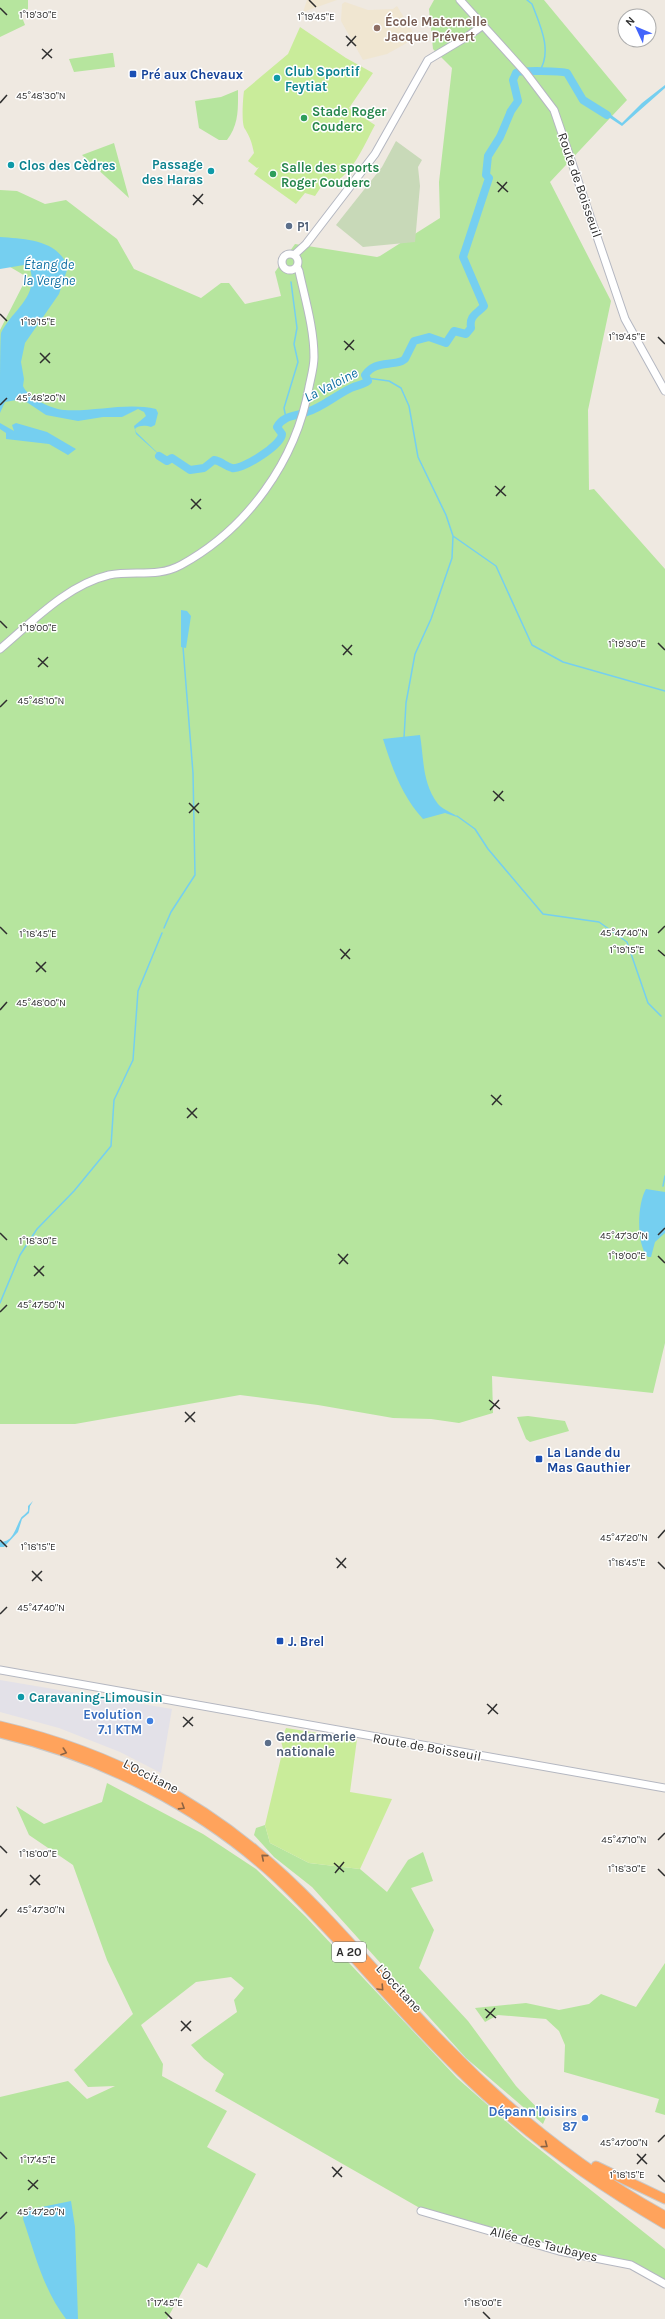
<svg xmlns="http://www.w3.org/2000/svg" width="665" height="2319" font-family="Karla,sans-serif">
<style>
.industrial{fill:#e3e1e8}
.education{fill:#f0e6d1}
.green{fill:#b6e59e}
.cemetery{fill:#c8d9b8}
.pitch{fill:#c9ec9a}
.water{fill:#75cff0}
.lines{fill:none;stroke-linecap:round;stroke-linejoin:round}
.stream{stroke:#75cff0;stroke-width:1.5}
.river{stroke:#75cff0;stroke-width:8}
.secondary-casing{stroke:#b4b7c1;stroke-width:9}
.highway-casing{stroke:#c9c9c9;stroke-width:11}
.secondary{stroke:#fff;stroke-width:7}
.highway{stroke:#ffa35c;stroke-width:9}
.oneway{stroke:#8c6343}
.ticks{fill:none;stroke:#2e2e2e;stroke-width:1.5}
.education-dot{fill:#8d6e63;stroke:#fff;stroke-width:1.5}
.transit-dot{fill:#1a4fb4;stroke:#fff;stroke-width:1.5}
.culture-dot{fill:#0f9aa8;stroke:#fff;stroke-width:1.5}
.leisure-dot{fill:#2e9e5b;stroke:#fff;stroke-width:1.5}
.service-dot{fill:#5c6f8a;stroke:#fff;stroke-width:1.5}
.shop-dot{fill:#3f7fe0;stroke:#fff;stroke-width:1.5}
.labels{text-anchor:middle;dominant-baseline:central;stroke-width:3;stroke-linejoin:round;paint-order:stroke}
.shield{fill:#fff;stroke:#6d6d6d;stroke-width:1}
.shield-label{font-size:12px;font-weight:bold;fill:#2e2e2e}
.education-label{font-size:13px;font-weight:bold;fill:#785e54;stroke:#fff;text-anchor:start}
.culture-label{font-size:13px;font-weight:bold;fill:#0d838f;stroke:#fff;text-anchor:start}
.transit-label{font-size:13px;font-weight:bold;fill:#164399;stroke:#fff;text-anchor:start}
.leisure-label{font-size:13px;font-weight:bold;fill:#27864d;stroke:#fff;text-anchor:start}
.street-label{font-size:13px;fill:#2e2e2e;stroke:#fff}
.service-label{font-size:13px;font-weight:bold;fill:#4e5e75;stroke:#fff;text-anchor:start}
.shop-label{font-size:13px;font-weight:bold;fill:#366cbe;stroke:#fff;text-anchor:end}
.water-label{font-size:14px;font-style:italic;fill:#0d6fa3;stroke:#fff}
.ticks-label{font-size:10px;text-anchor:middle;fill:#2e2e2e;stroke:#fff;stroke-width:3;stroke-linejoin:round;paint-order:stroke}
</style>
<rect width="100%" height="100%" fill="#efe9e1"/>
<path class="industrial" d="M0,1680L172,1709L161,1773L120,1752L59,1728L0,1712Z"/>
<path class="education" d="M307,0H337L303,12Z
M345,2L368,10L393,9L397,6L414,34V39L387,54L363,60L341,21L342,4Z"/>
<path class="green" d="M0,0H28V9L20,12L25,25L0,37Z
M434,0H544L627,100L550,182L611,301L588,410L589,490L594,489L665,569V1343L653,1393L492,1376L493,1413L459,1423L431,1419L393,1418L318,1405L240,1395L75,1424H0V330L27,277L0,261V190L17,191L45,204L66,200L117,239L134,269L201,298L221,283H229L245,304L281,296L275,272L295,244L377,257L380,256L440,218L439,182L452,68L433,49L429,9Z
M111,53H113L115,67L74,72L69,59Z
M238,90C238,109 239,124 227,140H219L199,128L195,101L221,97Z
M114,143L129,198L82,155Z
M528,1416L565,1421L569,1431L530,1442L526,1439L517,1417Z
M107,1783L203,1834L256,1869L305,1916L457,2078L524,2137L665,2249V2280L619,2261L535,2243L418,2207L215,2091L224,2074L204,2059L191,2045L237,2012L234,2000L244,1988L231,1977L196,1982L141,2025L163,2064L162,2076L227,2111L207,2147L256,2174L207,2268L198,2263L167,2319H0V2097L68,2081L87,2099L115,2086L88,2087L74,2070L133,2014L107,1960L73,1865L29,1835L16,1806L44,1824L102,1802Z
M265,1825L270,1843L309,1863L360,1869L387,1892L408,1860L423,1852L433,1881L411,1888L434,1930L419,1968L468,2021L516,2086L546,2117L543,2124L466,2058L312,1887L274,1857L254,1835L256,1828Z
M665,1963V2115L655,2112L659,2099L564,2072L565,2045L559,2031L546,2019L498,2015L485,2022L475,2008L526,2003L559,2010L589,2004L601,1994L636,2007Z"/>
<path class="cemetery" d="M396,141L422,160L418,167L420,186L415,242L363,247L336,225L382,167Z"/>
<path class="pitch" d="M300,27L346,58L373,73L349,108L375,125C363,147 349,184 321,187L315,196L305,193L296,204L254,174L259,167L257,168L248,161L254,153C252,143 250,137 245,129C241,125 243,97 244,91L288,54Z
M286,1728L357,1739L350,1792L392,1799L360,1869L309,1863L270,1843L265,1825L283,1749L281,1741Z"/>
<path class="water" d="M523,66C538,77 552,68 567,73L583,100L600,111L603,109L622,123L642,103L665,85V88L622,126L595,108L580,102L568,75C551,66 540,81 523,66Z
M518,70V74L516,73L513,80L518,101L511,111L500,137L488,156L489,178L463,257L484,306L471,319V328L466,334L454,331L446,343L429,337L414,341L405,359L402,361L375,366L365,374L368,381C363,385 356,385 351,388C337,394 321,403 309,412V409C321,405 321,400 330,396C341,390 352,385 364,382L366,380L364,373C375,355 388,366 399,361C409,356 406,342 417,337C428,333 434,340 444,341L455,329L464,333L469,328V318L481,306L460,253L466,246L478,199L487,179L485,163L488,153L501,133L507,110L516,101L512,77Z
M0,237C25,239 57,239 68,267L59,294L25,343L21,362L24,379L23,386C28,398 52,409 64,410C95,412 127,402 156,409L158,413L155,425L151,427C146,425 138,425 135,429L136,432L161,456L166,459L171,455L181,464L194,469L204,466L214,457L232,466L257,457L280,437L274,426L277,421L296,412L279,424L277,427L282,437C276,446 243,471 232,468C225,467 221,461 214,460L204,468L190,470L172,458L165,460L136,434L134,426L146,416L144,412L138,409L122,417H103L78,421L46,415L22,399L5,402L0,413C0,400 0,341 1,333C11,311 39,297 30,269L24,265L0,269Z
M0,423L14,431L12,425L16,423L47,432L76,449L68,455L49,444L6,439V433L0,429Z
M181,610L187,611L191,616L186,648L181,647Z
M420,735C424,759 422,783 438,804C443,810 456,814 457,817L445,813L423,819C402,796 392,768 383,739Z
M646,1189L665,1192V1233L655,1242L651,1257H648C636,1245 637,1204 646,1189Z
M33,1501L30,1506L29,1513L22,1519L18,1532L4,1547H0V1542C14,1542 15,1528 21,1518C22,1516 26,1514 28,1511V1506Z
M71,2201L75,2227L78,2319H66C43,2289 35,2254 23,2219L24,2212L27,2210Z"/>
<g class="lines">
<path class="stream" d="M527,0L532,4C540,25 553,51 539,72
M367,378L389,381L401,388L409,406L418,457L446,515L453,536L496,566L532,645L563,662L665,691
M286,418L284,408L298,362L294,344L297,328L291,282
M404,738L406,703L415,654L431,619L452,558L453,536
M457,816L475,829L488,849L543,914L599,922L627,942L648,1003L661,1016
M164,928L171,912L195,875L193,773L183,647
M663,1186L665,1176
M0,1303L20,1255L37,1229L74,1191L111,1146L114,1100L133,1060L138,991L162,933"/>
<path class="river" d="M159,456L167,461L172,458L190,470L204,468L214,460C221,461 225,466 232,468C242,470 282,445 282,434L277,427C283,415 297,416 307,412C323,407 336,395 351,388C357,385 363,385 368,381L365,375C375,361 388,366 402,361L405,359L414,341L429,337L446,343L454,331L466,334L471,328C469,315 477,314 484,306L463,257L489,178L486,175L488,156L500,137L511,111L518,101L513,80L516,73C520,70 562,71 567,73L583,100L607,115"/>
<g class="secondary-casing">
<path id="secondary" d="M460,0L526,73L554,110L625,319L665,391
M282 262a8 8 0 1 1 16 0a8 8 0 1 1-16 0Z
M294,255L306,244L375,154L428,60L468,36L482,26
M0,649C32,622 67,585 109,575C134,570 157,578 181,565C247,529 296,461 309,387C311,377 314,367 314,357C314,328 305,299 299,271L297,267
M0,1670L665,1788
M421,2211L559,2251L631,2265L665,2284"/>
</g>
<g class="highway-casing">
<path id="highway" d="M0,1726C94,1748 181,1789 255,1850C327,1909 383,1984 449,2049C512,2114 585,2172 665,2216
M0,1733C102,1757 200,1807 277,1878C342,1939 396,2009 460,2071C521,2131 591,2181 665,2224
M596,2166L665,2199"/>
</g>
<use href="#secondary" class="secondary"/>
<use href="#highway" class="highway"/>
</g>
<defs><path id="oneway-chevron" d="M-2-3.5L2.5 0L-2 3.5" fill="none" stroke-width="1.6" stroke-linecap="round" stroke-linejoin="round"/></defs>
<g class="oneway">
<use href="#oneway-chevron" transform="translate(64 1752) rotate(19)"/>
<use href="#oneway-chevron" transform="translate(182 1807) rotate(32)"/>
<use href="#oneway-chevron" transform="translate(264 1857) rotate(-140)"/>
<use href="#oneway-chevron" transform="translate(381 1988) rotate(47)"/>
<use href="#oneway-chevron" transform="translate(545 2145) rotate(37)"/>
</g>
<path class="ticks" d="M309,0L316,7M0,8L7,15M346,36L356,46M347,46L356,36M42,49L52,58M42,59L52,49M0,103L7,95M497,182L508,192M498,192L507,182M193,195L203,204M193,205L203,194M0,314L7,321M658,337L665,344M344,341L354,350M345,350L354,340M40,353L50,363M40,363L50,353M0,405L7,398M495,486L506,496M496,496L505,486M191,499L201,509M191,509L201,499M0,621L7,628M658,643L665,650M342,645L352,655M343,655L352,645M38,658L48,667M38,667L48,657M0,707L7,700M493,791L504,801M494,801L503,791M189,803L199,813M189,813L199,803M0,927L7,934M658,933L665,926M340,949L350,959M658,950L665,956M341,959L350,949M36,962L46,972M36,972L46,962M0,1010L7,1002M491,1095L502,1105M492,1105L501,1095M187,1108L197,1118M187,1118L197,1108M0,1233L7,1240M658,1235L665,1228M338,1254L348,1264M658,1256L665,1263M339,1264L348,1254M34,1266L44,1276M34,1276L44,1266M0,1312L7,1305M489,1400L500,1409M490,1410L499,1400M185,1412L195,1422M185,1422L195,1412M658,1538L665,1530M0,1540L7,1547M336,1558L346,1568M658,1562L665,1569M337,1568L346,1558M32,1571L42,1581M32,1581L42,1571M0,1614L7,1607M487,1704L498,1714M488,1714L497,1704M183,1717L193,1726M183,1727L193,1717M658,1840L665,1833M0,1846L7,1853M334,1863L344,1872M658,1869L665,1876M335,1873L344,1862M30,1875L40,1885M30,1885L40,1875M0,1917L7,1909M485,2009L496,2018M486,2018L495,2008M181,2021L191,2031M181,2031L191,2021M658,2142L665,2135M0,2152L7,2159M637,2154L647,2164M637,2164L646,2154M332,2167L342,2177M658,2175L665,2182M333,2177L342,2167M28,2180L38,2189M28,2190L38,2180M0,2219L7,2212M165,2312L172,2319M483,2312L490,2319"/>
<circle class="education-dot" cx="377" cy="28" r="4"/>
<g class="transit-dot">
<rect x="129" y="70" width="8" height="8" rx="2"/>
<rect x="535" y="1455" width="8" height="8" rx="2"/>
<rect x="276" y="1637" width="8" height="8" rx="2"/>
</g>
<g class="culture-dot">
<circle cx="277" cy="78" r="4"/>
<circle cx="11" cy="165" r="4"/>
<circle cx="211" cy="171" r="4"/>
<circle cx="21" cy="1697" r="4"/>
</g>
<g class="leisure-dot">
<circle cx="304" cy="118" r="4"/>
<circle cx="273" cy="174" r="4"/>
</g>
<g class="service-dot">
<circle cx="289" cy="226" r="4"/>
<circle cx="268" cy="1743" r="4"/>
</g>
<g class="shop-dot">
<circle cx="150" cy="1721" r="4"/>
<circle cx="585" cy="2118" r="4"/>
</g>
<g class="labels">
<rect class="shield" x="332" y="1942" width="34" height="20" rx="3"/>
<g class="shield-label">
<text x="349" y="1952">A 20</text>
</g>
<g class="education-label">
<text x="385" y="21">École Maternelle<tspan x="385" dy="15">Jacque Prévert</tspan></text>
</g>
<g class="culture-label">
<text x="285" y="71">Club Sportif<tspan x="285" dy="15">Feytiat</tspan></text>
<text x="203" y="164" text-anchor="end">Passage<tspan x="203" dy="15">des Haras</tspan></text>
<text x="19" y="165">Clos des Cèdres</text>
<text x="29" y="1697">Caravaning-Limousin</text>
</g>
<g class="transit-label">
<text x="141" y="74">Pré aux Chevaux</text>
<text x="547" y="1452">La Lande du<tspan x="547" dy="15">Mas Gauthier</tspan></text>
<text x="288" y="1641">J. Brel</text>
</g>
<g class="leisure-label">
<text x="312" y="111">Stade Roger<tspan x="312" dy="15">Couderc</tspan></text>
<text x="281" y="167">Salle des sports<tspan x="281" dy="15">Roger Couderc</tspan></text>
</g>
<g class="street-label">
<text transform="translate(580 185) rotate(71)">Route de Boisseuil</text>
<text transform="translate(427 1747) rotate(10)">Route de Boisseuil</text>
<text transform="translate(151 1776) rotate(27)">L'Occitane</text>
<text transform="translate(399 1988) rotate(47)">L'Occitane</text>
<text transform="translate(544 2244) rotate(14)">Allée des Taubayes</text>
</g>
<g class="service-label">
<text x="297" y="226">P1</text>
<text x="276" y="1736">Gendarmerie<tspan x="276" dy="15">nationale</tspan></text>
</g>
<g class="shop-label">
<text x="142" y="1714">Evolution<tspan x="142" dy="15">7.1 KTM</tspan></text>
<text x="577" y="2111">Dépann'loisirs<tspan x="577" dy="15">87</tspan></text>
</g>
<g class="water-label">
<text x="49" y="264">Étang de<tspan x="49" dy="16">la Vergne</tspan></text>
<text transform="translate(331 385) rotate(-27)">La Valoine</text>
</g>
</g>
<g class="ticks-label">
<text x="38" y="18">1°19'30"E</text>
<text x="316" y="20">1°19'45"E</text>
<text x="41" y="99">45°48'30"N</text>
<text x="38" y="325">1°19'15"E</text>
<text x="627" y="340">1°19'45"E</text>
<text x="41" y="401">45°48'20"N</text>
<text x="38" y="631">1°19'00"E</text>
<text x="627" y="647">1°19'30"E</text>
<text x="41" y="704">45°48'10"N</text>
<text x="624" y="936">45°47'40"N</text>
<text x="38" y="937">1°18'45"E</text>
<text x="627" y="953">1°19'15"E</text>
<text x="41" y="1006">45°48'00"N</text>
<text x="624" y="1239">45°47'30"N</text>
<text x="38" y="1244">1°18'30"E</text>
<text x="627" y="1259">1°19'00"E</text>
<text x="41" y="1308">45°47'50"N</text>
<text x="624" y="1541">45°47'20"N</text>
<text x="38" y="1550">1°18'15"E</text>
<text x="627" y="1566">1°18'45"E</text>
<text x="41" y="1611">45°47'40"N</text>
<text x="624" y="1843">45°47'10"N</text>
<text x="38" y="1857">1°18'00"E</text>
<text x="627" y="1872">1°18'30"E</text>
<text x="41" y="1913">45°47'30"N</text>
<text x="624" y="2146">45°47'00"N</text>
<text x="38" y="2163">1°17'45"E</text>
<text x="627" y="2178">1°18'15"E</text>
<text x="41" y="2215">45°47'20"N</text>
<text x="165" y="2306">1°17'45"E</text>
<text x="483" y="2306">1°18'00"E</text>
</g>
<g transform="translate(637 28) rotate(314)"><circle r="19" fill="#ffffff" stroke="#ababab"/>
<path d="M0-3L7 15L0 10L-7 15Z" fill="#4264fb"/>
<text y="-6" font-size="11" font-weight="bold" text-anchor="middle" fill="#2e2e2e">N</text>
</g>
</svg>
